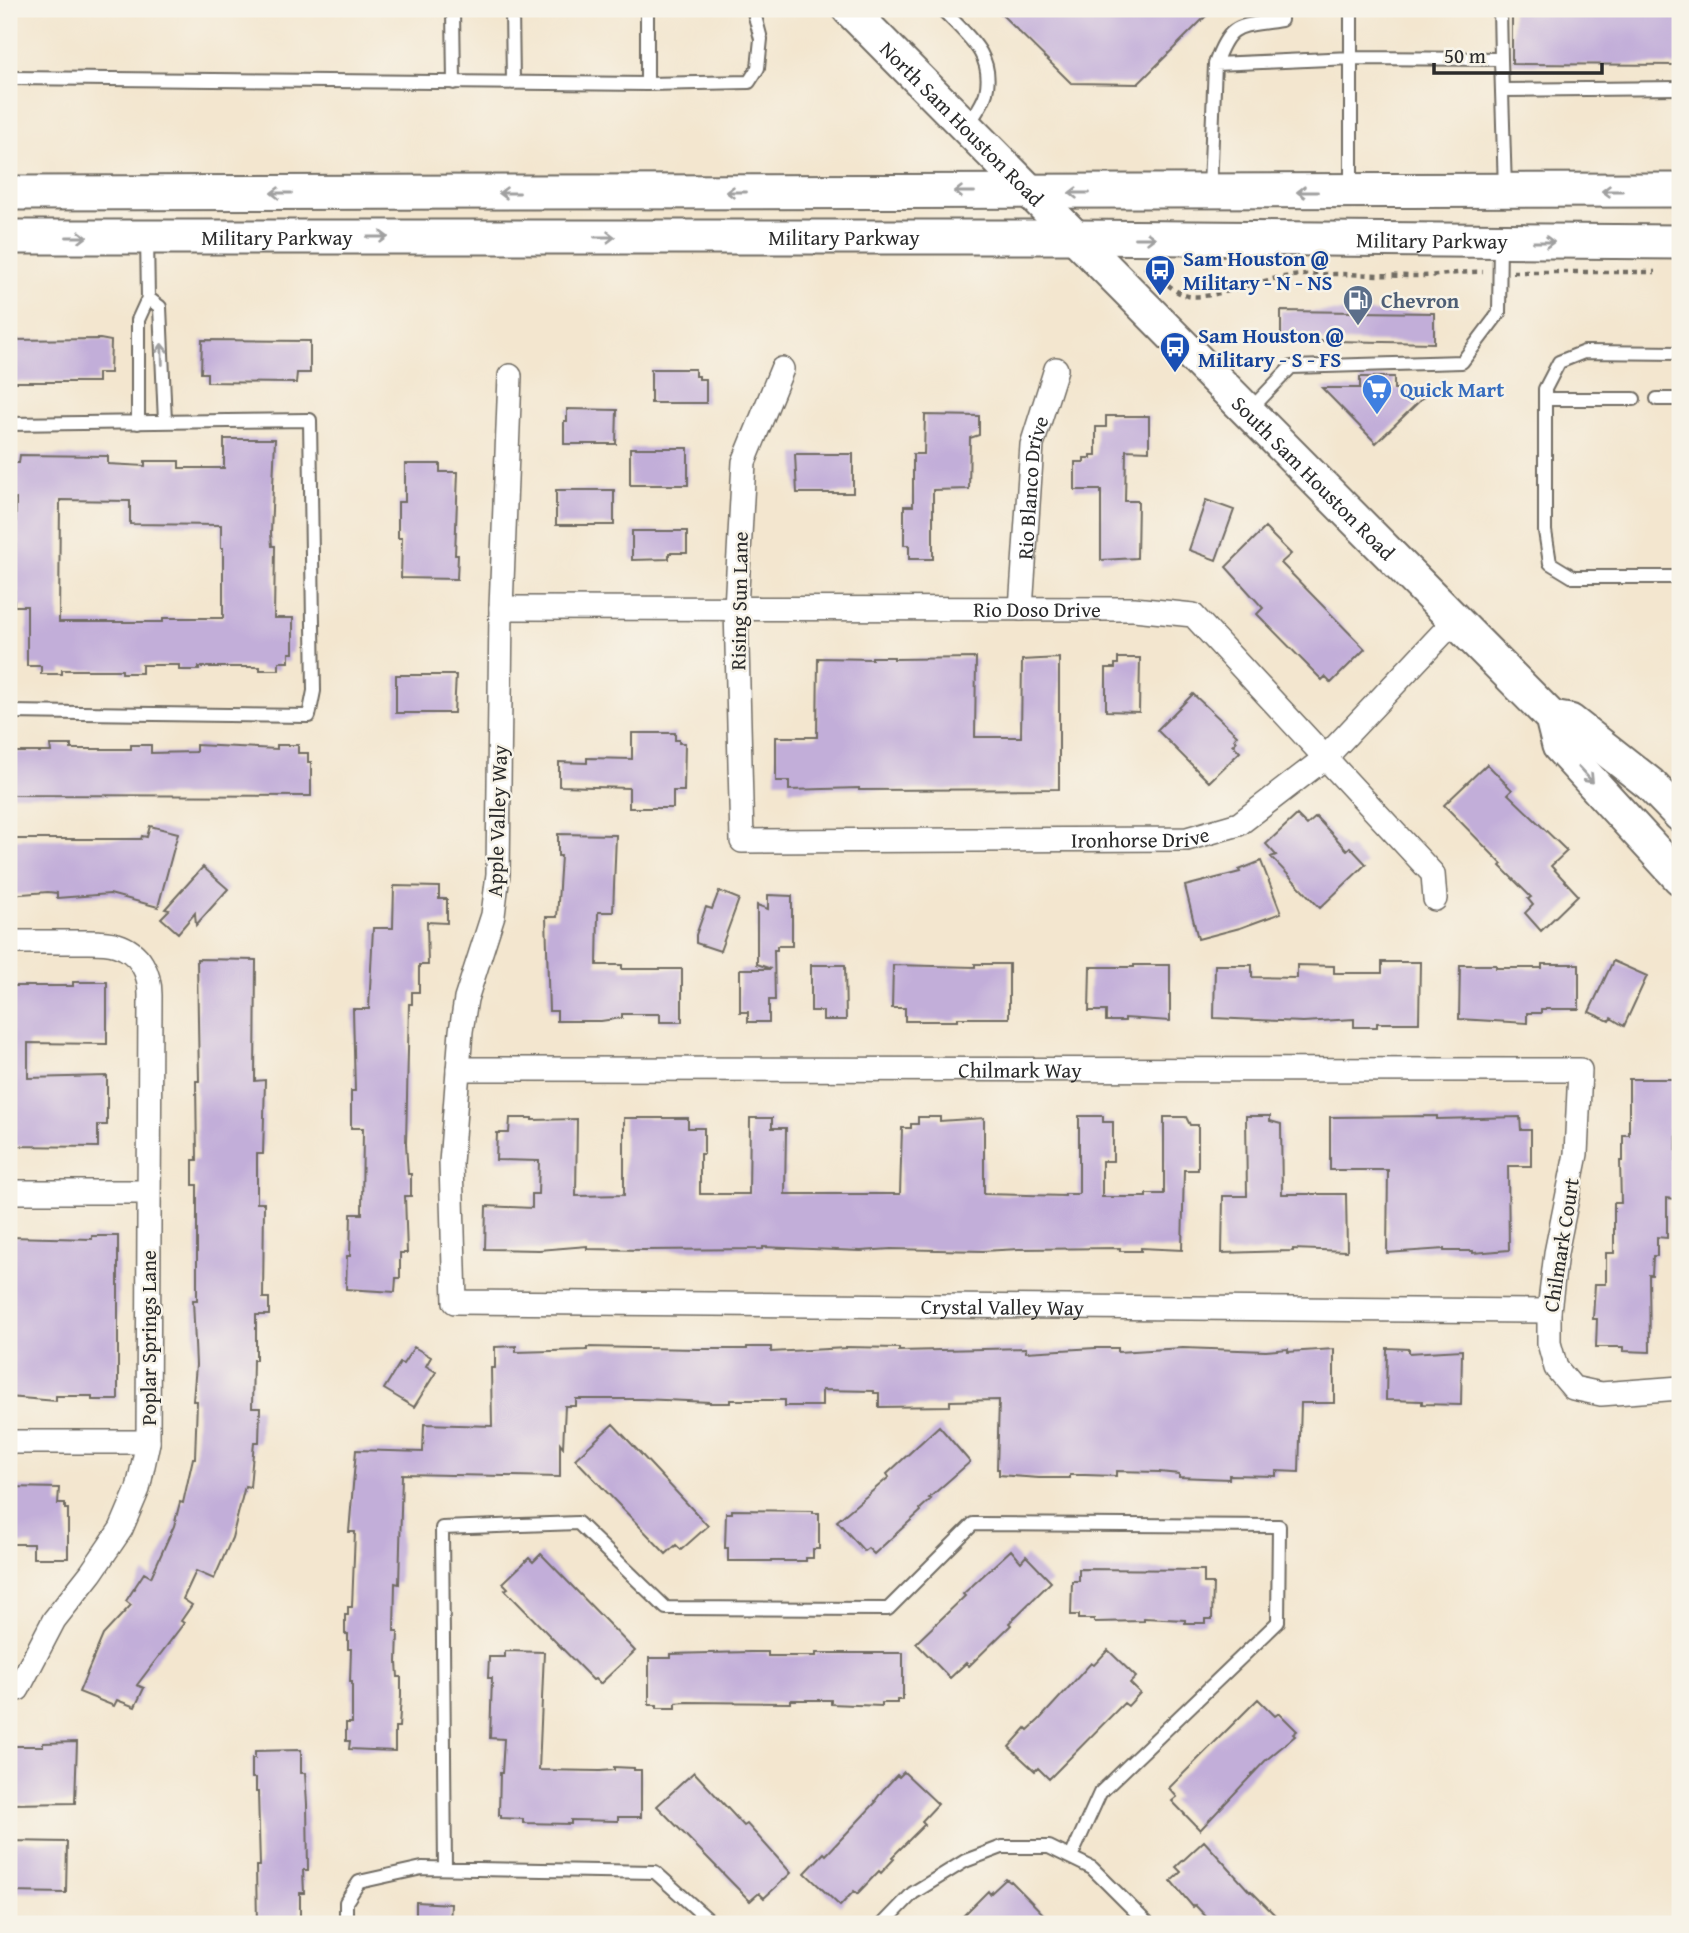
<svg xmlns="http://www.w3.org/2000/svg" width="1689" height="1933" font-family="'Gentium Book Plus',serif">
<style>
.building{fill:#c2aed9;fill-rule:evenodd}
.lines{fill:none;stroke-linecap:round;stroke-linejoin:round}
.lane-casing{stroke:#716c64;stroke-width:16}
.street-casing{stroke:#716c64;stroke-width:26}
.secondary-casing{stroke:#716c64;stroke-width:37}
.path{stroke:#716c64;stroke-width:4.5;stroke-dasharray:5 5;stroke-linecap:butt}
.lane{stroke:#fff;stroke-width:12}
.street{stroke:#fff;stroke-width:23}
.secondary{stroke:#fff;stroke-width:33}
.oneway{stroke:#a0a0a0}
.labels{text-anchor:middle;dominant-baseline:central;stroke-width:5;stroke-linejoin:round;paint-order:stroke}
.street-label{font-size:21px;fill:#2b2b2b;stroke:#f7f3e8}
.transit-label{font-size:21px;font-weight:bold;fill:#164399;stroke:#f7f3e8;text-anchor:start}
.service-label{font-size:21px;font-weight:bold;fill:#4e5e75;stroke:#f7f3e8;text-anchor:start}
.shop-label{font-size:21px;font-weight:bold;fill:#366cbe;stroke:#f7f3e8;text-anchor:start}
</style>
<rect width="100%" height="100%" fill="#f7f3e8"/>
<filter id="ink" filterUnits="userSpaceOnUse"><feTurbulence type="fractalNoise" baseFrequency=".0143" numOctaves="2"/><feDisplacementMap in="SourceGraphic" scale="14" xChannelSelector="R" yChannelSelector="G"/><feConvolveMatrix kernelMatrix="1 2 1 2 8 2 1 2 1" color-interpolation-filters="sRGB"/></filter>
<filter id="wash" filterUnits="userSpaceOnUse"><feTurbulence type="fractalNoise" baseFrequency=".00686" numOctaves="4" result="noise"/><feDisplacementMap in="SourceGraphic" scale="28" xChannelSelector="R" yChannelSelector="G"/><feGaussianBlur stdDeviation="1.57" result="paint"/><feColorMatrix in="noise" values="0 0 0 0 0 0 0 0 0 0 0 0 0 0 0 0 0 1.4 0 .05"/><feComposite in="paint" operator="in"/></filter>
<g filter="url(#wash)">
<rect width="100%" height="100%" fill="#f3e6cf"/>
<g id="blocks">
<path class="building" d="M996,9H1213L1138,84L1071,83Z
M1512,9H1680V65L1512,64Z
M1281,311L1434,313V343L1281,340Z
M100,339L111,341L110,373H98V382H10L9,340Z
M202,340L310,341V373H297L296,383L207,382V373H201Z
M651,369H695V376H699V379H706V403H651Z
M1360,377H1394V389H1432L1376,443L1322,388H1360Z
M567,409L617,410L616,444H564V421H567Z
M925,415L979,416V435L970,438L969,489L933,490V559H909V545H904V506H913V454H924Z
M1106,416H1149V451L1126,450L1125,501H1138L1137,558L1101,560V490H1075V462H1084V458H1091V455H1096V427H1106Z
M224,439H275L271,533L272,546H275L274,618H293V653H289V662H279V670H260V667H199V670H179V665H142V673H122V670H62V674H41V666H27V606H14L16,499H9V463H19L20,455L108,456V464L145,466V461H179V468H224ZM60,500L130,501V524L221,525V548H223V618H163V622H59Z
M630,448H688V485H630Z
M795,454H853V493H797Z
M405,464H440V472H458L455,555H458L457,579L401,578L402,538H398V502H405Z
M556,490H614V525H556Z
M1206,500L1234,510L1216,560L1189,550Z
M1265,528L1291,554L1281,563L1365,649L1331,683L1325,677L1322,680L1257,614L1263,608L1226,567Z
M632,531H687V553H669V559L632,560Z
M872,657H894V659L976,658L975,737H1021L1022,660L1059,658V789L859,790V788L789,790V781H776V737H817L818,658L872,659Z
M1118,658H1140L1139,712L1106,711V668H1115V664H1118Z
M396,675H456L454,713H396Z
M1193,694L1237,735L1234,739L1236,742L1233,745L1240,752L1209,782L1157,730Z
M632,733H675V740H679V743H685L684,791H673V808H629V788L559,786V762L587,763V758L632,759Z
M50,745H71V749H131V745H151V753L196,752V745L277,749V745H298V753H308V762H311V796L9,795V752H51Z
M1487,764L1512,790L1508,794L1567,851L1551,866L1578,895L1541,931L1525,913L1533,905L1528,899L1531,897L1500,866L1502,864L1444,805Z
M1297,815L1307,825L1316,817L1347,850L1350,847L1366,864L1320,908L1271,857L1276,855L1266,844Z
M150,826L178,833L158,907L110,894L57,898V893L48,892L9,895V839H141L142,836L147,837Z
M558,834L616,835L613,912H598L597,965H622V969H682V1022H660V1014H622V1018L601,1021H557V1011H549L546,917H557L561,856H558Z
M1261,861L1281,913L1240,928L1198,939L1185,886L1240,872L1239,870Z
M203,867L228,889L196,925L195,913L178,933L161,918L169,910L165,909Z
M394,886L439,887V899H447V923L427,922L428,965H419V992H412V1004H409L406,1144L408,1174H411V1196H405L407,1253H400V1278H396L395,1292L346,1289L347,1256H350L351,1214H362L363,1128H351V1091H355L353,1009H369L373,928H393Z
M719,891L739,899L720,951L696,943V935L706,907L712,909Z
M768,895L792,896V946H777V950H774L775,1000H769V1022H748V1012H740V969H771L757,964V905L768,909Z
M197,959L256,960L255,1081L265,1080L263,1154H257V1203H264L263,1298H269V1315H256V1360H253L252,1408H260L259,1442H254L250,1487L245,1486L232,1538L214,1579L196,1571L183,1599L192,1605L181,1621L184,1623L137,1685L144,1688L135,1707L117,1700L114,1706L79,1692L103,1635L131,1605L126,1601L144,1573L151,1577L174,1526L180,1502L183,1503L193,1458H195L197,1401H193L196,1365L193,1300H197V1185H193V1160H197L196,1081H199Z
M1613,961L1647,976L1624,1026L1611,1018L1609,1021L1589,1012Z
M1382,962H1420L1419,1023H1377V1027H1354V1019L1303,1022L1214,1018L1215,965H1252V977L1297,978V965L1334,966V973H1382Z
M975,964H1009V1018H957V1021H905V1008H892L893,965L975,967Z
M1542,964H1579V1009H1541V1013H1527V1023L1459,1019L1460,965H1496V968H1542Z
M811,965H845L846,1020H823V1011H811Z
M1134,965H1170V1021L1125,1018V1021H1106V1011H1089L1090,967H1134Z
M73,982H107V1044L28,1043V1078L107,1076V1125H98V1147L9,1146V1002H12V986H73Z
M1629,1079H1680V1110H1677L1676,1199L1667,1198V1238L1657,1237V1256H1653L1652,1275H1649L1650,1352L1623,1351V1347H1596L1597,1319H1593L1595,1284H1606V1253H1614V1203H1621L1620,1161H1623V1135H1629Z
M1079,1116H1103V1122H1113V1161H1102V1197H1146V1194H1164V1117H1186L1190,1125H1198V1170H1184L1182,1250L1141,1248V1251H1120V1248L1019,1249L983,1251L891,1249L861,1251L763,1247V1249L643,1250L587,1249V1246L539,1250L485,1249L486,1206L532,1208V1194H538L539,1161L496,1160L497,1133H509L510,1118H532V1120L577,1119L576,1196L624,1195V1118H688V1128H704V1154H700V1194H749L750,1118H772V1128H786L785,1194H900L902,1128H911V1124H918V1117H940V1121L984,1118V1194L1065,1196V1194H1079Z
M1246,1116H1270V1121L1281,1124L1282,1194H1346L1347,1251L1293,1249V1251L1222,1253L1223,1196H1247Z
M1437,1116V1119L1520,1117L1521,1130H1531V1166H1508L1509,1250L1473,1253V1251H1444V1249L1387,1253L1388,1170H1330V1117Z
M92,1236H118V1400H92V1396H56V1401L9,1397V1237L92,1239Z
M516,1346V1352L587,1350V1347L698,1349H747V1347H771V1352L846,1348V1347L899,1348V1351L1026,1348V1352L1096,1348H1118V1352L1183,1348L1266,1351L1288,1349V1352L1334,1349V1403H1301L1299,1472L1276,1471V1476L1229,1475V1479L1179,1477V1474L1159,1472L1116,1471V1476L1085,1475H1070V1478H1039L999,1475V1469H997L999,1400L950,1401V1406L879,1407V1393H874V1391L822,1390V1406H785V1400H730V1403H710V1402L641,1399H576V1406H565L563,1447L560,1443V1477L402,1474L399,1584L395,1583L394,1631H398L397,1662L398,1677H401V1696L399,1727H395V1751L349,1749L350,1741H346V1723H352V1682H350L351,1649H348V1634H345V1615H348V1607H352L355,1532H349L356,1450L423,1452L424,1424L492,1426L491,1368H495V1347Z
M414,1347L431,1357L426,1366L436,1372L414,1407L384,1389L400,1363L403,1364Z
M1387,1348L1409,1349V1353L1462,1350L1461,1405L1422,1404V1401L1386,1400Z
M613,1424L708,1526L681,1550L676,1545L666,1554L575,1459Z
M939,1426L970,1462L929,1498L931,1499L920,1509L921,1511L874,1554L868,1548L864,1551L837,1521L889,1477L887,1474Z
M9,1487L59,1488L58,1504H65V1509H68V1558H33V1544H9Z
M732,1510L813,1511V1513H819V1549H813V1558H806V1561H728V1548H725L726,1513H732Z
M1011,1550L1021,1562L1026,1556L1051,1582L1009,1623L1011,1625L969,1666L966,1663L950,1678L916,1643L965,1596L963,1594Z
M541,1554L635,1651L600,1684L595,1679L593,1680L505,1590L508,1588L503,1583L529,1558L533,1562Z
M1079,1569L1204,1570V1583H1213L1212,1619H1205V1623H1185V1620L1144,1618V1621L1094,1622V1619H1079V1615H1071L1072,1581H1079Z
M1108,1650L1136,1677L1130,1683L1140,1693L1128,1706L1124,1703L1049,1779L1038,1768L1035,1771L1009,1747L1026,1728L1028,1730L1039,1720L1091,1663L1094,1665Z
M505,1651L544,1652L539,1770L600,1771L614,1770V1767L634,1768V1770H641V1817H618V1821L571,1820V1824L523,1823V1819L501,1818V1815H499L500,1773H502L504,1739L490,1738L492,1678H488L489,1657H505Z
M750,1652H768V1656H816V1653H903V1700H897V1703H882V1706L831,1704V1700H791V1703L686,1702L676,1703V1708H657V1705H649V1658H671V1654Z
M1258,1699L1275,1716L1279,1713L1297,1731L1293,1734L1295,1736L1265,1761L1200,1830L1172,1801L1177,1797L1169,1788Z
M77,1742L75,1803L9,1804V1746H43V1743Z
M301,1750V1773H305L307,1804L308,1870H303L304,1893H300V1924H257L256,1866H260L258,1792H256V1778H252V1758H255V1751Z
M694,1772L744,1826L747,1824L791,1873L764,1898L759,1893L750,1901L657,1806Z
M904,1772L938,1804L922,1821L925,1824L892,1857L894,1859L881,1873L879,1871L857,1894L854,1891L840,1906L805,1873L824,1853L826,1855L876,1802L875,1801L883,1790L897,1775L899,1777Z
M9,1841L67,1842L66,1893L9,1892Z
M1204,1841L1250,1892L1251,1891L1284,1924H1213L1195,1905L1193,1907L1171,1881L1181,1872L1176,1867Z
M1006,1879L1010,1882L1011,1881L1053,1924H955L988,1891L990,1894Z
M416,1902L451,1904L450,1924H416Z"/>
</g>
</g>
<g filter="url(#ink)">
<use href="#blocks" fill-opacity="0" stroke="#716c64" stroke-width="2"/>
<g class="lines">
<g class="lane-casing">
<path id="lane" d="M453,9L454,83
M512,9L513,83
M942,9C966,35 995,54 986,93C983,104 973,117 967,127
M1351,9V188
M1500,9L1501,59
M1215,64C1230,21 1239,27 1281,20V9
M9,78L647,84V9
M647,84L749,82L758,68L761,39L753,9
M1502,90L1680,88
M1210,188L1215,64L1351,58L1501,59L1505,190
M147,237L148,298
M1680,353L1584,352L1559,362L1545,389V531L1550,563L1573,577H1680
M1545,399H1634
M1657,399H1680
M1249,411L1291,367L1462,362L1499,313L1500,243
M138,423V320L148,298L160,307L165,422
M9,424L310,420L314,691L309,716L9,712
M445,1868L442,1528L578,1523L666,1608L888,1609L973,1524L1279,1526L1278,1622L1100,1793L1071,1857
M346,1924V1902L359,1882L422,1868L655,1872L713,1924
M883,1924L913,1893L965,1861L1002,1847H1049L1092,1868L1148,1924"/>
</g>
<g class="street-casing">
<g id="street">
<path id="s1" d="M782,369L744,462L736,608L742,841L1187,839L1239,824L1325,758L1455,620"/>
<path id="s2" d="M510,376L501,608L498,874L493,915L466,999L461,1031L451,1163L455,1302L1549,1311"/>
<path id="s3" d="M501,608L1134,609L1193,615L1433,874L1435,899"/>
<path id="s4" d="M1021,609L1032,445L1056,369"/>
<path d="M9,942C32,942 56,942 79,942C91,942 106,941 117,945C140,952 150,973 150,995L148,1442L138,1489L121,1529L91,1573L54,1620L18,1689L9,1690"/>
<path id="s5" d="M458,1069L1580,1070L1576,1154L1556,1253L1549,1311V1343L1556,1368L1573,1388L1601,1394L1680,1388"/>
<path d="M9,1192H148"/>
<path d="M9,1442H148"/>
</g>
</g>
<g class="secondary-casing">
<g id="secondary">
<path id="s6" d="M849,9L1552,718L1559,746L1680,878"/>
<path d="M9,193L1680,190"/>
<path id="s7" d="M9,237H1076L1680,242"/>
<path d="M1552,718L1570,721L1650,784L1680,815"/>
</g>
</g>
<path class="path" d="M1144,267C1160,273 1170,292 1188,296C1212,300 1258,280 1284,277C1324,271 1377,276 1419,276C1441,276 1461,271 1483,272
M1513,272H1655"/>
<use href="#lane" class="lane"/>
<use href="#street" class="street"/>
<use href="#secondary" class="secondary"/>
</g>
<defs><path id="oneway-shaft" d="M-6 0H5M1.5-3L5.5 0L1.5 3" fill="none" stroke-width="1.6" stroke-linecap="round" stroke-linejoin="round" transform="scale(1.75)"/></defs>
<g class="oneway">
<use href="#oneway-shaft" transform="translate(1612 191) rotate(180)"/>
<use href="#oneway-shaft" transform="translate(736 192) rotate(180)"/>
<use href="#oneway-shaft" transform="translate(964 192) rotate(180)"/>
<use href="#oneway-shaft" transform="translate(1307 192) rotate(180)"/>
<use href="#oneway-shaft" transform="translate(281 193) rotate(180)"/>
<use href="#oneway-shaft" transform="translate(509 193) rotate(180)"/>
<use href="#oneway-shaft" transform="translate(1079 193) rotate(180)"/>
<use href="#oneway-shaft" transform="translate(77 237)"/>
<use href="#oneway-shaft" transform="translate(378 237)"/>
<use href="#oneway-shaft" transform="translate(605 237)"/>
<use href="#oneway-shaft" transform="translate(1145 238)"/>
<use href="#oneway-shaft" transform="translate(1544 242)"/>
<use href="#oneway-shaft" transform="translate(162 354) rotate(-92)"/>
<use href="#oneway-shaft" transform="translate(1586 775) rotate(47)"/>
</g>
</g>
<defs>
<g id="bus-pin" transform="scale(1.575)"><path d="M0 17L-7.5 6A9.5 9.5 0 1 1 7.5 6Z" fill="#1a4fb4" stroke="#f7f3e8"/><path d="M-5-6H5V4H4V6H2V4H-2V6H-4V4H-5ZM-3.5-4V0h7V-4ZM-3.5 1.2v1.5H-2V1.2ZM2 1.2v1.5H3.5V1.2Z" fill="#fff"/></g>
<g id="fuel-pin" transform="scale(1.575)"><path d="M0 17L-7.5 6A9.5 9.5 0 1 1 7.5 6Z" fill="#5c6f8a" stroke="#f7f3e8"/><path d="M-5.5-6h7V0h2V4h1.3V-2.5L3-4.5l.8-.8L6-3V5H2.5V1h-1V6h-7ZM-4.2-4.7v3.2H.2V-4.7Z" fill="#fff"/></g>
<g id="supermarket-pin" transform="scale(1.575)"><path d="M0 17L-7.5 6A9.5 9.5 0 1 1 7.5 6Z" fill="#3f7fe0" stroke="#f7f3e8"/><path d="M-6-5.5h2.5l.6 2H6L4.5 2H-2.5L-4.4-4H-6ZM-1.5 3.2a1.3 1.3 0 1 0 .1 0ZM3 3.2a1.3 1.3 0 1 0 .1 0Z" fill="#fff"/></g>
</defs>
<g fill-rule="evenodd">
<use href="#bus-pin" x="1160" y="270"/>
<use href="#fuel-pin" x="1358" y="300"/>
<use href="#bus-pin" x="1175" y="347"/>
<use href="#supermarket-pin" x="1377" y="389"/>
</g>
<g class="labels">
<g class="street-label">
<text stroke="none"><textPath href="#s6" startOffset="161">North Sam Houston Road</textPath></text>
<text stroke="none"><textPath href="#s7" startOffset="268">Military Parkway</textPath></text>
<text stroke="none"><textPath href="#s7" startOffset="835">Military Parkway</textPath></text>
<text stroke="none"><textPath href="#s7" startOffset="1423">Military Parkway</textPath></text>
<text stroke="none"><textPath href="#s6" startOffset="660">South Sam Houston Road</textPath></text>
<text stroke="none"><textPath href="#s4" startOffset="122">Rio Blanco Drive</textPath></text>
<text transform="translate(739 601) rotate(-89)">Rising Sun Lane</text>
<text stroke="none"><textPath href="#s3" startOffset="536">Rio Doso Drive</textPath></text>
<text transform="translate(497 821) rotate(-88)">Apple Valley Way</text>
<text stroke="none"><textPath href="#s1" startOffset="878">Ironhorse Drive</textPath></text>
<text stroke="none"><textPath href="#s5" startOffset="562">Chilmark Way</textPath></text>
<text transform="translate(1561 1245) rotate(-81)">Chilmark Court</text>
<text stroke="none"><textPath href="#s2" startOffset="1479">Crystal Valley Way</textPath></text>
<text transform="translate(148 1338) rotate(-90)">Poplar Springs Lane</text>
</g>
<g class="transit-label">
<text x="1183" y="258">Sam Houston @<tspan x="1183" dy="24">Military - N - NS</tspan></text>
<text x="1198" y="335">Sam Houston @<tspan x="1198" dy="24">Military - S - FS</tspan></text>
</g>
<g class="service-label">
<text x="1381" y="300">Chevron</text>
</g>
<g class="shop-label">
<text x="1400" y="389">Quick Mart</text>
</g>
</g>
<rect width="1689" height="1933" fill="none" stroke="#f7f3e8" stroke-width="35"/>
<path d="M1434 63v10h168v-10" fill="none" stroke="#2b2b2b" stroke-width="3.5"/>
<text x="1444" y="63" font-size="21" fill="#2b2b2b" stroke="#f7f3e8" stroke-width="5" paint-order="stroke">50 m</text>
</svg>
